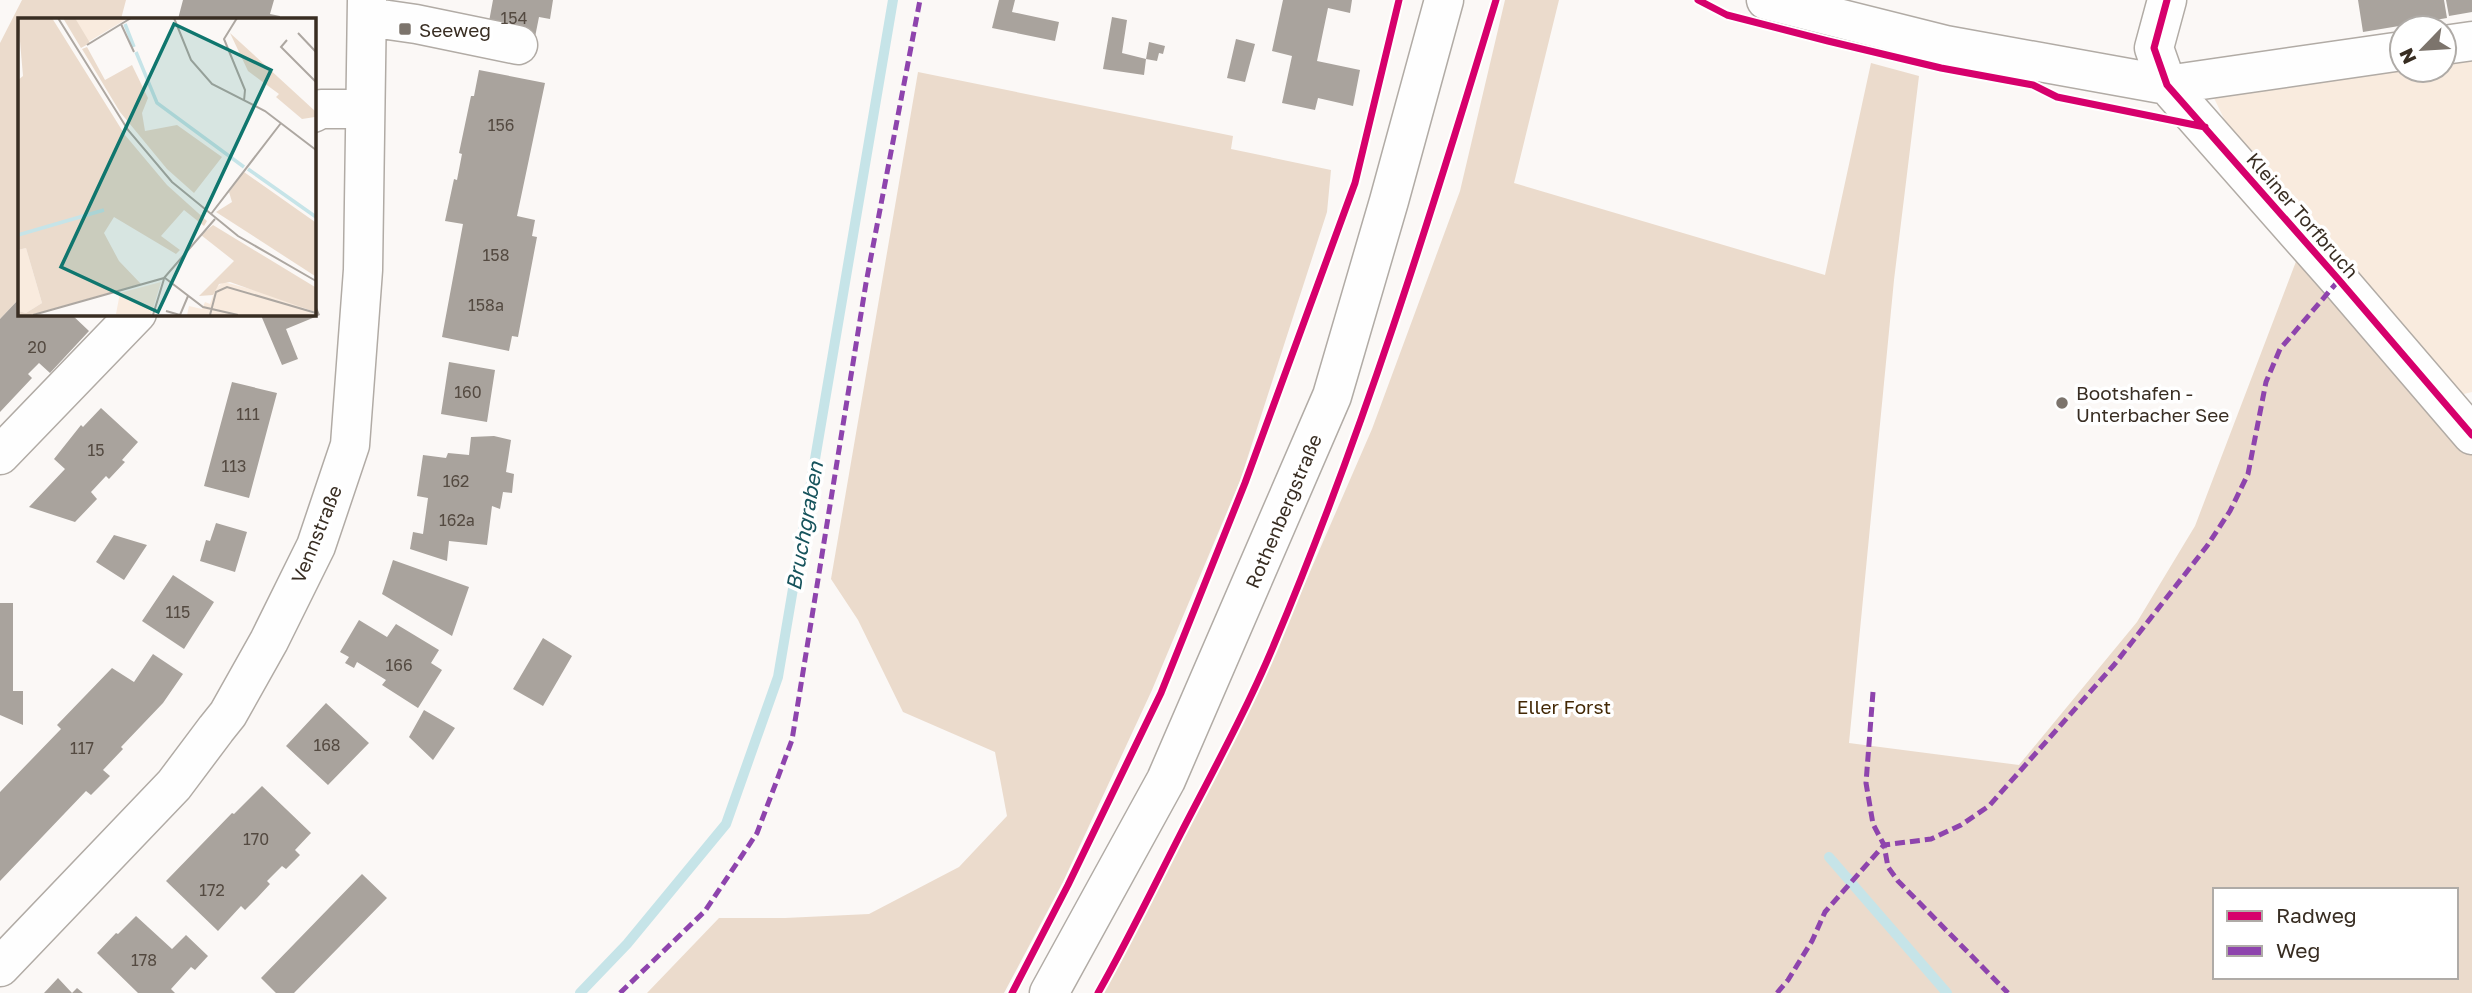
<svg xmlns="http://www.w3.org/2000/svg" width="2472" height="993" font-family="'Golos Text',sans-serif">
<style>
.green{fill:#f9ebde}
.forest{fill:#ebdbcc;fill-rule:evenodd}
.lines{fill:none;stroke-linecap:round;stroke-linejoin:round}
.stream{stroke:#c6e4e8;stroke-width:10}
.building{fill:#a9a39d}
.minor-casing{stroke:#b1aba5;stroke-width:41}
.major-casing{stroke:#b1aba5;stroke-width:41}
.minor{stroke:#fefefe;stroke-width:38}
.major{stroke:#fefefe;stroke-width:38}
.quiet{stroke:#8e44ad;stroke-width:5;stroke-dasharray:10 5;stroke-linecap:butt}
.cycleway-casing{stroke:#fff;stroke-width:11}
.cycleway{stroke:#d6006c;stroke-width:7}
.poi-dot{fill:#7c746c;stroke:#fff;stroke-width:2.5}
.labels{text-anchor:middle;dominant-baseline:central;stroke-width:7;stroke-linejoin:round;paint-order:stroke}
.number-label{font-size:16px;fill:#544a41}
.poi-label{font-size:19px;fill:#382d22;stroke:#fff;text-anchor:start}
.street-label{font-size:19px;fill:#382d22;stroke:#fff}
.park-label{font-size:19px;fill:#432805;stroke:#fff}
.water-label{font-size:21px;font-style:italic;fill:#16535c;stroke:#fff}
.inset-river{fill:none;stroke:#c6e4e8;stroke-width:3.5}
.inset-road{fill:none;stroke:#ada7a1;stroke-width:2}
.view{fill:#0f766e;fill-opacity:0.15;stroke:#0f766e;stroke-width:3.5}
.inset-edge{fill:none;stroke:#382d22;stroke-width:3.5}
</style>
<rect width="100%" height="100%" fill="#fbf8f6"/>
<path class="green" d="M2472,59V392L2460,395L2227,125L2213,96L2402,70H2444V62Z"/>
<path class="forest" d="M22,0H126L121,19H19V299L0,319V43Z
M1505,0H1559L1514,183L1825,275L1871,63L1919,76L1894,280L1849,743L2019,765L2137,622L2195,526L2300,251L2472,449V993H1102L1208,791L1276,650L1372,429L1460,191ZM2215,890H2456V977H2215Z
M918,72L1233,136L1231,149L1331,170L1327,212L1240,481L1152,690L1063,882L1004,993H647L719,918H785L869,914L959,867L1007,816L995,752L903,712L858,620L831,579Z"/>
<g class="lines">
<path class="stream" d="M1829,857L1947,993
M580,993L627,944L726,824L778,677L893,0"/>
</g>
<path class="building" d="M183,0H274L270,14L280,16V19H178Z
M493,0H553L550,19L539,17L535,37L488,27Z
M999,0H1015L1012,12L1059,22L1055,41L992,28Z
M1283,0H1352L1350,13L1328,8L1317,61L1360,70L1353,106L1318,98L1315,110L1282,103L1292,56L1272,51Z
M2358,0H2444L2447,18L2363,32Z
M2446,0H2472V12L2449,16Z
M1112,17L1127,20L1122,53L1146,59L1144,75L1103,69Z
M1236,39L1255,44L1245,82L1227,78Z
M1149,42L1165,46L1163,54L1159,53L1157,61L1146,59Z
M479,70L545,83L517,216L535,220L532,236L537,237L518,337L512,336L509,351L442,337L463,224L445,221L454,179L457,180L462,154L459,153L471,96H474Z
M313,298L320,315L286,329L298,359L282,365L260,313H313Z
M19,299V313H70L89,331L50,373L39,363L28,374L32,378L0,412V319Z
M449,362L495,370L487,422L441,414Z
M232,382L277,393L249,498L204,486Z
M101,408L138,442L122,460L125,462L109,479L106,476L91,492L97,499L75,522L29,507L65,469L54,459L81,425L83,427Z
M494,436L511,440L506,472L514,474L512,493L503,492L500,509L492,506L487,545L449,541L447,561L410,549L413,532L423,534L428,498L417,496L423,455L446,458L448,453L469,455L471,437Z
M216,523L247,532L235,572L200,561L206,540L210,541Z
M114,535L147,545L124,580L96,562Z
M393,560L469,587L452,636L382,594Z
M173,575L214,602L184,649L142,621Z
M0,603H13V691H23V725L0,715Z
M359,620L387,637L396,624L439,650L431,663L442,670L418,708L382,685L386,680L357,662L354,668L345,663L349,657L340,652Z
M543,638L572,656L543,706L513,689Z
M153,654L183,674L163,703L121,747L123,749L103,770L110,776L91,795L86,791L0,881V792L61,729L57,725L112,668L134,682Z
M326,703L369,743L328,785L286,746Z
M424,710L455,728L433,760L409,737Z
M262,786L311,833L295,850L300,855L286,869L282,866L267,881L270,884L257,898L245,910L241,906L218,931L166,881L232,813L234,814Z
M362,874L387,898L294,993H276L261,978Z
M136,916L172,949L186,935L208,956L195,970L191,967L171,989L175,993H138L97,953L116,933L118,934Z
M58,978L72,993L77,988L83,993H44Z"/>
<g class="lines">
<g class="minor-casing">
<path id="minor" d="M1766,0L1945,45L2167,85L2402,51
M2167,0L2154,48L2167,85L2339,280L2472,435
M367,17L416,24L518,45
M2444,45L2472,41
M313,113L321,109H365
M0,455L137,313
M0,967L174,785L216,729L228,714L269,641L316,546L350,445L363,270L367,0"/>
</g>
<g class="major-casing">
<path id="major" d="M1049,993L1166,780L1332,396L1389,201L1444,0"/>
</g>
<use href="#minor" class="minor"/>
<use href="#major" class="major"/>
<path class="quiet" d="M1873,692L1866,783L1873,824L1884,845L1888,867L1898,881L2008,993
M620,993L705,911L757,833L792,740L866,283L920,0
M1777,993L1788,980L1812,941L1825,912L1884,845L1931,839L1961,825L1989,806L2114,665L2207,546L2230,511L2248,474L2266,382L2280,349L2339,280"/>
<g class="cycleway-casing">
<path id="cycleway" d="M1698,0L1727,15L1828,41L1941,68L2033,85L2057,97L2205,127
M2167,0L2154,48L2167,85L2339,280L2472,435
M1012,993L1068,885L1161,693L1245,483L1355,183L1399,0
M1098,993C1127,942 1153,888 1180,835C1212,773 1246,711 1273,647C1362,436 1430,219 1496,0"/>
</g>
<use href="#cycleway" class="cycleway"/>
</g>
<g class="poi-dot">
<rect x="398" y="22" width="14" height="14" rx="3.5"/>
<circle cx="2062" cy="403" r="7"/>
</g>
<g class="labels">
<g class="number-label">
<text x="514" y="18">154</text>
<text x="501" y="125">156</text>
<text x="496" y="255">158</text>
<text x="486" y="305">158a</text>
<text x="37" y="347">20</text>
<text x="468" y="392">160</text>
<text x="248" y="414">111</text>
<text x="96" y="450">15</text>
<text x="234" y="466">113</text>
<text x="456" y="481">162</text>
<text x="457" y="520">162a</text>
<text x="178" y="612">115</text>
<text x="399" y="665">166</text>
<text x="327" y="745">168</text>
<text x="82" y="748">117</text>
<text x="256" y="839">170</text>
<text x="212" y="890">172</text>
<text x="144" y="960">178</text>
</g>
<g class="poi-label">
<text x="419" y="29">Seeweg</text>
<text x="2076" y="392">Bootshafen -<tspan x="2076" dy="22">Unterbacher See</tspan></text>
</g>
<g class="street-label">
<text transform="translate(2303 215) rotate(49)">Kleiner Torfbruch</text>
<text transform="translate(1283 511) rotate(-67)">Rothenbergstraße</text>
<text transform="translate(316 534) rotate(-68)">Vennstraße</text>
</g>
<g class="park-label">
<text x="1564" y="706">Eller Forst</text>
</g>
<g class="water-label">
<text transform="translate(804 526) rotate(-80)">Bruchgraben</text>
</g>
</g>
<g transform="translate(18 18)">
<rect width="298" height="298" fill="#fbf8f6"/>
<path d="M56,0H106L107,2L70,24ZM8,230L24,285L8,295L0,293V232ZM143,264L133,297L98,296L102,275ZM206,264L270,281L297,297H169L171,288L184,291L187,284L192,286L198,269Z" fill="#f9ebde"/>
<path d="M0,0H34L107,117L149,167L189,203L186,208L166,192L143,218L162,232L158,236L96,199L86,215L101,243L123,266L13,297H0V293L8,295L24,285L8,230L0,232V62L5,58ZM45,0H57L72,25L63,30ZM212,15L297,93V99L284,101L258,79L261,76L230,53ZM69,29L87,62L114,47L130,80L124,95L127,113L159,107L204,139L176,175L149,151L102,94L64,31ZM226,154L297,204V258L198,194L214,184L211,174ZM195,207L297,269V294L212,264L201,266L195,277L181,278L216,243L183,217Z" fill="#ebdbcc"/>
<path class="inset-river" d="M107,6L116,29M118,34L139,85L226,149M230,151L298,199M0,217L86,192"/>
<path class="inset-road" d="M40,0L110,112L154,164L220,218L298,263M156,0L173,42L194,66L247,93L298,132M219,0L206,21L227,72L226,83M103,6L116,34M280,15L298,34M269,22L263,29L298,64M69,27L113,0M193,196L263,105M147,260L185,289L220,297M148,293L162,297L170,278M15,297L146,260L197,201M135,297L146,261M192,297L198,274L209,269L298,295"/>
<path class="view" d="M156,6L253,52L140,294L43,249Z"/>
<rect width="298" height="298" class="inset-edge"/>
</g>
<rect x="2213" y="888" width="245" height="91" fill="#ffffff" stroke="#afaba7" stroke-width="2"/>
<rect x="2227" y="911" width="35" height="10" fill="#d6006c" stroke="#afaba7" stroke-width="2"/>
<text x="2276" y="923" font-size="21" fill="#382d22">Radweg</text>
<rect x="2227" y="946" width="35" height="10" fill="#8e44ad" stroke="#afaba7" stroke-width="2"/>
<text x="2276" y="958" font-size="21" fill="#382d22">Weg</text>
<g transform="translate(2423 49) rotate(245)"><circle r="33" fill="#ffffff" stroke="#afaba7" stroke-width="2"/>
<path d="M0-5L12 26L0 18L-12 26Z" fill="#7c746c"/>
<text y="-10" font-size="19" font-weight="bold" text-anchor="middle" fill="#382d22">N</text>
</g>
</svg>
